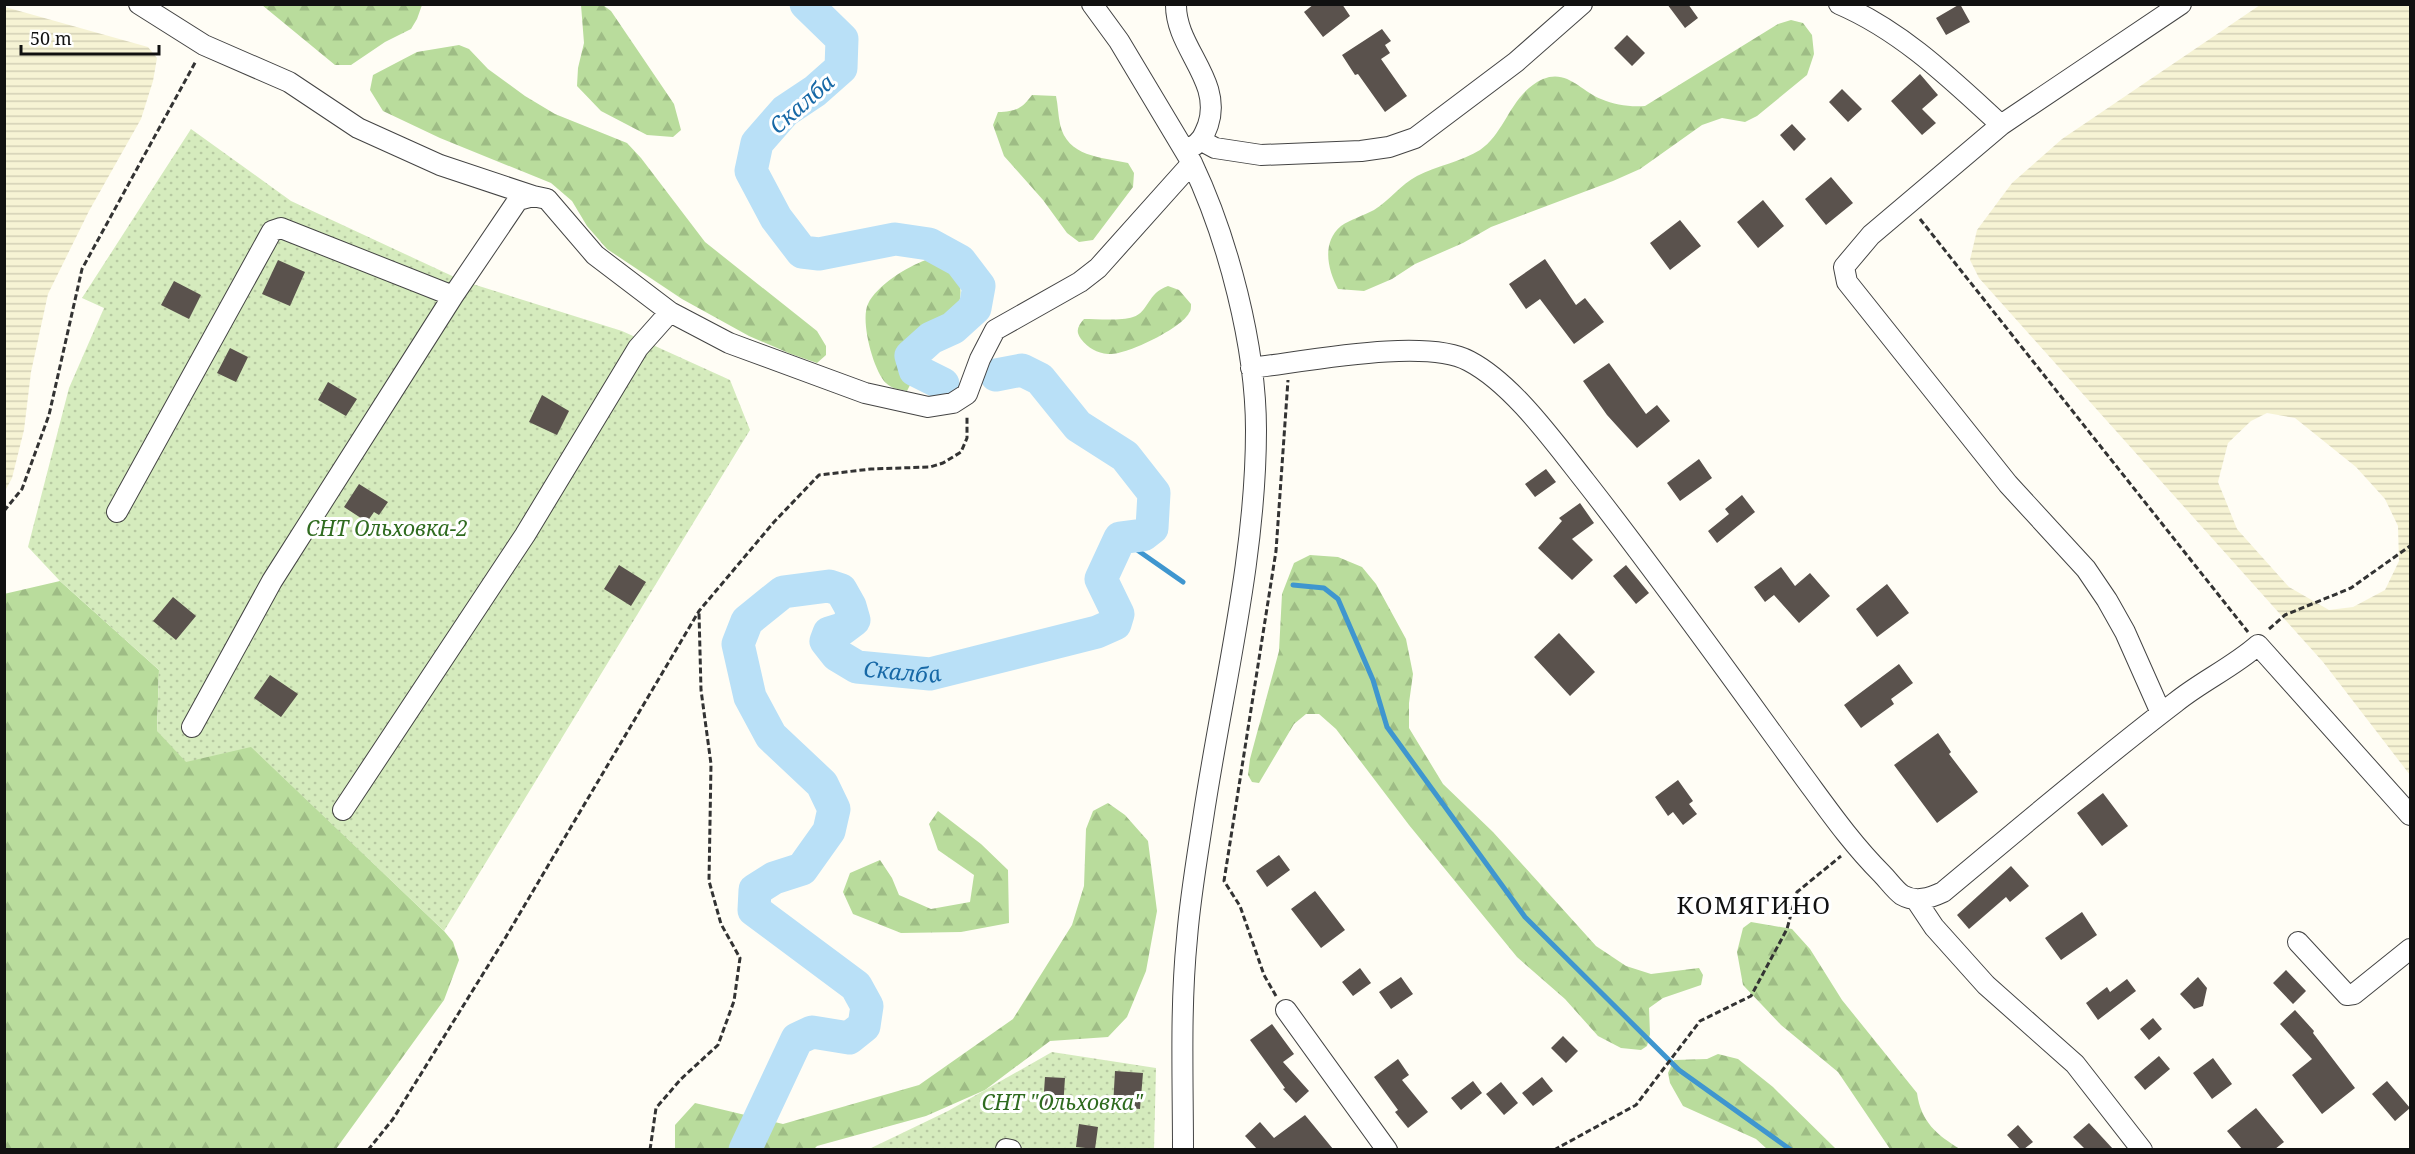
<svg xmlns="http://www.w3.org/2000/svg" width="2415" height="1154" font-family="'Noto Serif',serif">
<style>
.farmland{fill:url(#farmland-rules);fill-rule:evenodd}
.forest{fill:url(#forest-firs)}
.garden{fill:url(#garden-dots)}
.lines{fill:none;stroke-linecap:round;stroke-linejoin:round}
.stream{stroke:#3f96cf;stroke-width:5}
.river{stroke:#b9e0f7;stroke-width:33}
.building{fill:#5a524d}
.minor-casing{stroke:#444;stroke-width:22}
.path{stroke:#333;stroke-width:3;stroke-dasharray:6 3;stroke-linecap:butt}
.minor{stroke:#fff;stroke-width:20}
.labels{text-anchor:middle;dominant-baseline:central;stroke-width:6;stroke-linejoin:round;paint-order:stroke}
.park-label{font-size:21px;font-style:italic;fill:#2f6b1f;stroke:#fff}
.water-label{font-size:22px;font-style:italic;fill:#1768a6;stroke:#fff}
.quarter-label{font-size:24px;letter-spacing:1.5px;fill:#111;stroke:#fff}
</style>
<defs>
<pattern id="farmland-rules" width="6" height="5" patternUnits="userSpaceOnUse" patternTransform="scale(1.5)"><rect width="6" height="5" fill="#f6f3d4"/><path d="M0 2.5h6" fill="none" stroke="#d2cfb5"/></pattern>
<pattern id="forest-firs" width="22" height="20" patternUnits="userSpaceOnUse" patternTransform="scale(1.5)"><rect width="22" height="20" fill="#b9dc9c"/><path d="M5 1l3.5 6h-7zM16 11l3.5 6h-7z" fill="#9ebc85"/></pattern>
<pattern id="garden-dots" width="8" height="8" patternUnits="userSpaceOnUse" patternTransform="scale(1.5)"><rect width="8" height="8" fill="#d5ebbd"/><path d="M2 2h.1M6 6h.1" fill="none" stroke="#b6c8a1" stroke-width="1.8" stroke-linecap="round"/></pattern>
</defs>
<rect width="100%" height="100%" fill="#fffdf5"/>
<path class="farmland" d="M2260,5H2410V775L2323,662L1979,278L1970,260L1977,230L2012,183L2062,139ZM2267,413L2295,418L2356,467L2385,499L2398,526L2399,561L2385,590L2353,607L2329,610L2289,587L2237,529L2218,482L2228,443L2251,421Z
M5,7L148,47L157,58L153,81L141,119L89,211L48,294L31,372L24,430L12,478L5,491Z"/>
<path class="forest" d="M262,5H422L417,19L411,29L385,42L351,65H335Z
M581,5H603L611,11L674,104L681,130L673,137L647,135L601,111L577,86L578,68L584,43Z
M1791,20L1803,23L1812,35L1814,54L1807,75L1757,116L1745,122L1722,118L1702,125L1640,169L1613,181L1491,227L1463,243L1415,264L1392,279L1364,291L1338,289C1328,270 1321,243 1341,226C1351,219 1363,216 1374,210C1389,201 1401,184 1417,176C1436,166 1463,161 1480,150C1507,131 1510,94 1543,79C1567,69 1581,91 1601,99C1615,105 1629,107 1645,106L1778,24Z
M459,45L469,49L488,69L525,96L555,114L627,143L641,158L705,242L817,331L826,346V355L817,363L791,354L749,336L682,299L607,249L587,226L572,201L551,183L440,138L383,111L370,90L373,75L417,52Z
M1032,95L1056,96C1058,105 1058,115 1060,124C1067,157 1101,157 1128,163L1134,173L1133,187L1093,240L1079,242L1067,233L1043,200L1004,156L993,125L998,112C1015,111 1021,110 1032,95Z
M926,260C934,260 941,262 948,266C954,270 959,279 960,286C966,327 916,323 904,351C899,362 907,371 912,381L907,391C899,389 892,389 886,383C873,370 860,320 868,304C876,286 908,266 926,260Z
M1168,286L1179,290L1191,304C1191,307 1191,311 1189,313C1182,328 1125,356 1108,354C1097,353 1088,348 1081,339C1075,331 1078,326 1084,319C1097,319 1121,321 1133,317C1149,312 1147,293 1168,286Z
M1310,555L1338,557L1362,567L1376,584L1406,639L1413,674L1409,703V728L1443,784L1493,832L1596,946L1626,966L1651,974L1699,968L1703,975L1701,985L1663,998L1649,1008L1650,1034L1647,1046L1641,1050L1621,1048L1598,1036L1565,999L1517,957L1409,825L1336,729L1319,714H1306L1294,724L1259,783L1252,782L1248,775L1250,759L1279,651L1282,594L1294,563Z
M60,581L159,670L157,731L251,746L444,931L453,942L459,960L444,1000L336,1149H5L4,594Z
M1108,803L1125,815L1148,841L1157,911L1146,971L1127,1017L1108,1037L1050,1041L985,1090L926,1116L817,1146L814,1149H675V1125L695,1103L783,1124L919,1085L1013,1019L1072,925L1084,886L1086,829L1093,811Z
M938,811L981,844L1008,870L1009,923L961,932L901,933L853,914L843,892L850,873L880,860L892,878L899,895L931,909L970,902L974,875L938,850L929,824Z
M1751,922L1792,929L1810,949L1842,1000L1917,1093C1921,1122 1937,1135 1960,1149H1890L1838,1072L1781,1025L1743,985L1737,952L1743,928Z
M1718,1054L1738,1059L1773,1087L1836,1149H1767L1756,1139L1683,1106L1670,1083L1668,1073L1674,1060L1707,1059Z"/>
<path class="garden" d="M191,129L291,201L463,281L622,331L730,380L750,430L444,931L251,747L186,762L157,731L159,670L60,581L28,547L69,388L104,308L82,298Z
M1052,1052L1156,1068L1154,1149L867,1150L948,1111Z"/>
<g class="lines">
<path class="stream" d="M1120,538L1183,582
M1293,585L1324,588L1338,599L1373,680L1387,727L1525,917L1679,1070L1791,1150"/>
<g class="river">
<path d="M806,4L842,39L841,68L815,91L785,111L757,143L751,171L776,218L802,252L819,254L895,239L929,244L960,261L979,286L975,308L953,328L931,338L911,356L915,370L943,384"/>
<path id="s1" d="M745,1150L797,1039L812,1032L849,1038L864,1026L867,1006L856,986L754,910L755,890L774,878L802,869L829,831L834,809L822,784L771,736L750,697L738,644L747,621L783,592L829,586L841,590L850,606L854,620L842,629L829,633L826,641L837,655L857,667L930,674L1097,632L1115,624L1118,614L1101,579L1120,538L1143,535L1152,528L1154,493L1125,456L1078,426L1040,379L1022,370L996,375"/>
</g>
</g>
<path class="building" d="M1314,4H1342L1350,16L1323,37L1304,12Z
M1667,4H1688L1698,18L1685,28Z
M1960,4L1970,22L1946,35L1936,18Z
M1382,29L1391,41L1385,45L1390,53L1381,59L1407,96L1385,112L1358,74L1355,75L1342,55Z
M1627,35L1645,53L1632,66L1614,48Z
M1920,74L1938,95L1922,109L1936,123L1922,135L1891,101Z
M1842,89L1862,109L1848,122L1829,102Z
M1792,124L1806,139L1794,151L1780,135Z
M1831,177L1853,203L1826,225L1805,199Z
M1763,200L1784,226L1758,248L1737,222Z
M1680,220L1701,246L1670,270L1650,243Z
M1545,259L1576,305L1585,298L1604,322L1574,344L1540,299L1526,309L1509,284Z
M278,260L305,272L290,306L262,294Z
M174,281L201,295L189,319L161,305Z
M230,348L248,357L236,382L217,373Z
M1609,363L1646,414L1657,405L1670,421L1637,448L1607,415L1583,381Z
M328,382L357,399L346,416L318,400Z
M542,395L569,411L557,435L529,422Z
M1699,459L1712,478L1680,501L1667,483Z
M1546,469L1556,482L1535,497L1525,484Z
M359,484L388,502L379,515L374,512L367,522L344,507Z
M1742,495L1755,512L1717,543L1708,531L1729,514L1725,509Z
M1580,503L1594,523L1572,539L1593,560L1572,580L1538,548L1562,521L1559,518Z
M619,565L646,582L631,606L604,589Z
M1626,565L1649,593L1636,604L1613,576Z
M1781,567L1795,586L1810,573L1830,596L1799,623L1774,595L1765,602L1754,587Z
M1887,584L1909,613L1877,637L1856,609Z
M173,597L196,616L176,640L153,621Z
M1559,633L1595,672L1570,696L1534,657Z
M1899,664L1913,683L1891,699L1894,704L1861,728L1844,705Z
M270,675L298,694L281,717L254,698Z
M1938,733L1951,752L1949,754L1978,792L1937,823L1894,765Z
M1678,780L1693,801L1689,804L1697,814L1683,825L1673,812L1668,816L1655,797Z
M2103,793L2128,826L2102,846L2077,813Z
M1279,855L1290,870L1267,887L1256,871Z
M2011,866L2029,886L2010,902L2006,897L1969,929L1957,915Z
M1315,891L1345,930L1321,948L1291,909Z
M2082,912L2097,935L2061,960L2045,938Z
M1360,968L1371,983L1353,996L1342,982Z
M2286,970L2306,991L2293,1004L2273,983Z
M1401,977L1413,994L1391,1009L1379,992Z
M2198,977L2207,988L2203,1006L2194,1009L2180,994Z
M2127,979L2136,991L2098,1020L2086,1003L2107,987L2110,992Z
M2295,1010L2314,1031L2313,1033L2355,1088L2322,1114L2292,1075L2312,1059L2280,1024Z
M2153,1018L2162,1029L2149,1040L2140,1029Z
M1272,1024L1294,1054L1283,1062L1309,1091L1296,1103L1283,1089L1285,1088L1250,1040Z
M1563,1036L1578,1051L1566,1063L1551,1048Z
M2159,1056L2170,1069L2145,1090L2134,1077Z
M2213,1058L2232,1084L2212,1099L2193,1073Z
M1398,1059L1409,1075L1402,1080L1428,1112L1408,1128L1395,1112L1398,1110L1374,1077Z
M1115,1071L1143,1073L1140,1109L1113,1107Z
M1045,1077L1065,1078L1063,1108L1043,1106Z
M1542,1077L1553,1091L1533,1106L1522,1093Z
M1473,1081L1482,1093L1461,1110L1451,1098Z
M2387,1081L2410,1108L2395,1121L2372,1094Z
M1501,1082L1518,1103L1504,1115L1486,1094Z
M2256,1108L2284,1142L2275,1149H2242L2227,1131Z
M1305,1115L1333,1149H1257L1245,1136L1260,1122L1274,1138Z
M2089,1123L2113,1149H2085L2073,1137Z
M1079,1124L1098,1127L1095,1149L1076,1147Z
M2018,1125L2033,1142L2024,1149H2020L2007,1135Z"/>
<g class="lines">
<g class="minor-casing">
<path id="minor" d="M139,4L204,45L289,82L358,128L440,165L533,196
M1092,4L1119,41L1192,163C1228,239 1256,346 1256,430C1256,560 1222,691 1203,819C1197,858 1190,899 1187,938C1180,1008 1183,1079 1183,1150
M1176,4C1175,48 1223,80 1208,125C1204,135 1202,141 1192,147
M1839,4C1902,31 1951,79 2001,125
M1202,141L1215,148L1261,155L1361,151L1389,147L1415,138L1516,62L1582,4
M1251,368C1303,362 1425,337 1469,361C1513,384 1554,442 1585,481C1661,578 1732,678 1804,777C1829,811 1852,844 1882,874C1888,880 1895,890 1902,895C1916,903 1930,898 1943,892C2020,828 2096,763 2176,702C2202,681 2233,667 2258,645L2410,815
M117,512L272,231L281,228L453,296
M2161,713L2125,632L2107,600L2086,569L2008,484L1847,282L1844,267L1871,235L2001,125L2181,4
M192,727L272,581L453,296L518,200L533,196L547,199L595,255L670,312L729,343L865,393L928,407L953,403L967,394L980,359L995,330L1080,282L1098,268L1192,163
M343,810L525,535L638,348L670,312
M1916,900L1934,927L1986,985L2075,1064L2142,1150
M2298,942L2347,995L2354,994L2410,949
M1286,1010L1387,1150
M1006,1149L1011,1150"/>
</g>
<path class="path" d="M1920,219L2248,632
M4,511L22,489L49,415L82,269L196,61
M2269,629L2285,615L2351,588L2410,546
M1276,996L1264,975L1240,906L1224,881L1276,551L1288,380
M368,1150L393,1119L504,940L699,611L774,522L819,475L871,469L930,467L943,463L961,452L967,438V417
M650,1150L656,1108L681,1079L718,1045L734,1001L740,958L721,924L709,881L711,764L701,690L699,613
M1554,1150L1636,1105L1700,1021L1751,996L1787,929L1797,892L1841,856"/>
<use href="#minor" class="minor"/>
</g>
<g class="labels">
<g class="park-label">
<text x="387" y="528">СНТ Ольховка-2</text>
<text x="1062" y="1102">СНТ "Ольховка"</text>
</g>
<g class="water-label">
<text transform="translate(801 103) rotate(-41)">Скалба</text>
<text stroke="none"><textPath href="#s1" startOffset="990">Скалба</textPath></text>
</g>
<g class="quarter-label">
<text x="1754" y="904">КОМЯГИНО</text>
</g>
</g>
<rect width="2415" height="1154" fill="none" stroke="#111111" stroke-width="12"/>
<path d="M21 45v9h138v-9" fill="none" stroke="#111111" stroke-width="3"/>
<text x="30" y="45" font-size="18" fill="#111111" stroke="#ffffff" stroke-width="4.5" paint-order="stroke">50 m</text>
</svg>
